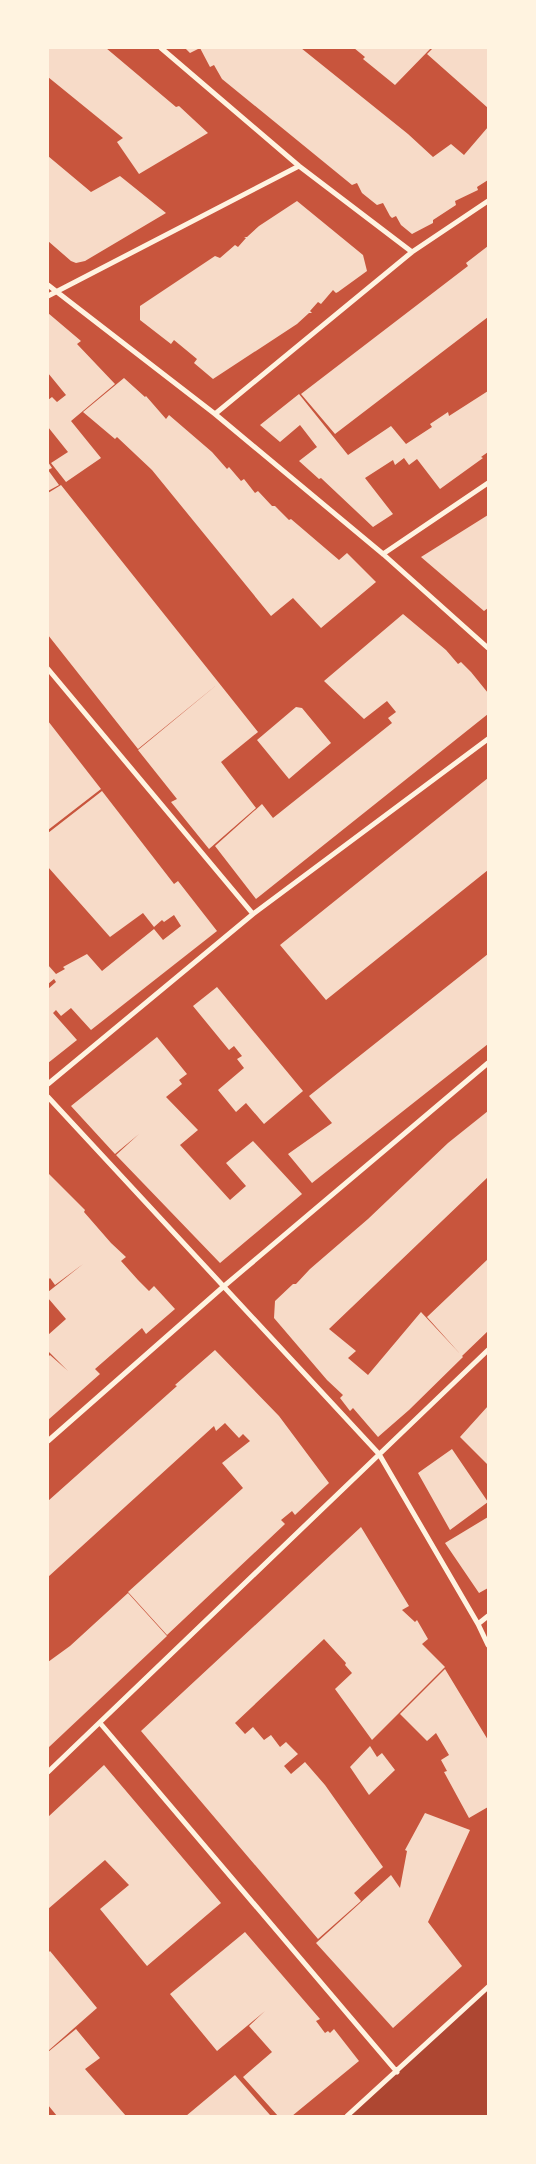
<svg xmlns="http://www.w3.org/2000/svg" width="536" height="2164" font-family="'Noto Sans',sans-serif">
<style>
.green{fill:#ae4732}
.building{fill:#f7dbc8}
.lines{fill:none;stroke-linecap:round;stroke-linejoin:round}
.minor{stroke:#fff3e0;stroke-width:5}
</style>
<rect width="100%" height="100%" fill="#c8553d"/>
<path class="green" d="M488,1987V2116H347Z"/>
<path class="building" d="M48,48H106L176,107L179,106L208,133L139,174L117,142L123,138L48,77Z
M185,48H301L408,134L433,157L451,144L464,155L488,127V180L477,187L478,190L455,201L456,205L433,220V223L412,234L401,225L396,216L392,218L390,216L383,203L377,205L362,193L357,183L352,185L222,79L214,65L210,67L200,48L190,53Z
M354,48L403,49L431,48L395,85L363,59L365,57Z
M433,48H488V108L427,54Z
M48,156L91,192L120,176L166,213L85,261L76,263L71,261L48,241Z
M297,201L363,255L367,271L338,292L336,293L333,290L321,304L318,302L310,311L312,313H309L297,324L213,379L194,363L197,359L174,340L171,344L140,320V306L215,256L220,258L235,245L238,247L246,238L244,237H247L259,226Z
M488,246V317L335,434L301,394L468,266L466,263Z
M48,313L81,341L77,344L115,384L71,421L101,458L66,482L51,463L68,452L48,427V400L52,397L57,402L66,395L48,373Z
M124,378L145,397L146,396L166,419L169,415L212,452L227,469L229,467L241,481L244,479L255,493L258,491L272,506H275L289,520L291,519L339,560L347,553L376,582L321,628L293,598L271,616L152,470L117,437L115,439L83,412Z
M488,391V452L481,457L483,458L440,489L417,459L409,465L404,458L395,465L393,460L365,478L393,514L373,527L321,478L319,479L299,461L317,447L300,425L280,442L260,425L299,394L348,455L391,426L406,444L432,427L430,424L448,412L449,416Z
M48,462L52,468L48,470L59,485L48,491Z
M61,485L219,683L138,749L48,635V493Z
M488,515V608L484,611L421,557Z
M403,614L446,650L458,664L461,662L471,672L488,693V714L256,899L215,846L262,804L273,818L392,723L388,718L396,712L387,701L364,719L324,681Z
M219,683L258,732L221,762L256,808L209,849L171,802L177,799L138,750Z
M296,707L302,708L331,743L289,779L257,740Z
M48,721L101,789L48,830Z
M488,778V870L326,1000L280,945Z
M102,791L174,884L178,881L217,931L91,1030L71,1008L61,1016L56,1010L53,1013L77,1040L48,1063V989L56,982L54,979L48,984V965L56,974L65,969L63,967L87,954L102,971L154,929L163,940L181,926L174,915L164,922L162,920L154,927L143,913L110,937L48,867V833Z
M488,954V1044L312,1183L288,1154L332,1123L309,1096Z
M217,987L303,1091L264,1124L246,1103L236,1112L218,1090L244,1068L237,1059L242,1056L234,1046L229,1050L193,1006Z
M157,1037L187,1074L179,1080L182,1084L166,1097L198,1130L180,1145L230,1200L246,1186L226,1163L253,1141L302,1194L220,1263L116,1155L139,1134L115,1154L71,1106Z
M488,1111V1177L329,1329L356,1351L348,1358L368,1375L421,1312L463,1357L409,1410L378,1437L353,1408L350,1411L340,1398L343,1395L327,1380L274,1318L275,1301L293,1284H296L310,1269L368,1219L448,1143Z
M48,1173L85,1210L84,1212L111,1243L126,1257L121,1261L138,1280L149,1291L154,1286L175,1309L146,1334L142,1328L95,1369L100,1374L48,1420V1357L50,1355L68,1371L48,1351V1335L66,1319L48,1298V1292L83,1264L55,1285L50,1278L48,1280Z
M488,1259V1331L462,1356L427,1317Z
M215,1350L279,1416L329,1483L295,1515L292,1511L281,1520L285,1524L167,1635L128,1592L243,1488L222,1463L250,1441L243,1434L239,1438L225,1423L216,1431L214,1426L48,1577V1501L177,1386L175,1385Z
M488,1406V1465L460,1437Z
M452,1449L488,1502L450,1530L418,1473Z
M488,1517V1588L479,1593L445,1543Z
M361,1527L409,1606L402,1610L415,1622L417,1620L428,1639L422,1644L445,1667L372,1740L335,1689L352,1673L345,1665L346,1663L324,1639L235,1723L245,1734L253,1727L264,1740L271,1735L280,1747L286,1742L298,1754L284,1766L291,1774L305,1762L325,1785L383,1867L354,1893L361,1901L318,1939L141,1731Z
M128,1593L167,1636L48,1748V1662L70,1646Z
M445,1669L488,1740V1807L469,1818L444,1772L447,1771L441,1760L449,1755L436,1733L427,1741L400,1714Z
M370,1746L377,1757L382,1753L395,1770L369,1795L350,1767Z
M104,1765L221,1903L147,1966L100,1909L129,1885L105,1860L48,1909V1817Z
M425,1813L470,1830L428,1922L462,1966L393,2028L316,1943L391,1875L400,1888L407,1851L405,1850Z
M245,1932L320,2019L316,2021L325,2033L328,2031L330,2033L334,2029L359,2061L292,2116H278L243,2077L272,2052L249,2026L265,2011L217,2051L170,1994Z
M50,1951L97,2008L48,2051V1953Z
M76,2029L100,2058L85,2069L126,2116H57L48,2105V2052Z
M235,2075L270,2115L186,2116Z"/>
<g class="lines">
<path class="minor" d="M161,48L299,166L412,252
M48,285L215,414L383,554L488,648
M48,296L299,166
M215,414L412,252L488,201
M383,554L488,483
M48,669L253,914
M48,1084L253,914L488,739
M48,1097L379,1454L478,1624L488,1645
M48,1441L223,1287L488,1063
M478,1624L488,1616
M100,1723L397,2072
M48,1772L488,1350
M347,2116L488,1987"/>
</g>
<rect width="536" height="2164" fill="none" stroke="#fff3e0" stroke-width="98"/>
</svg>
